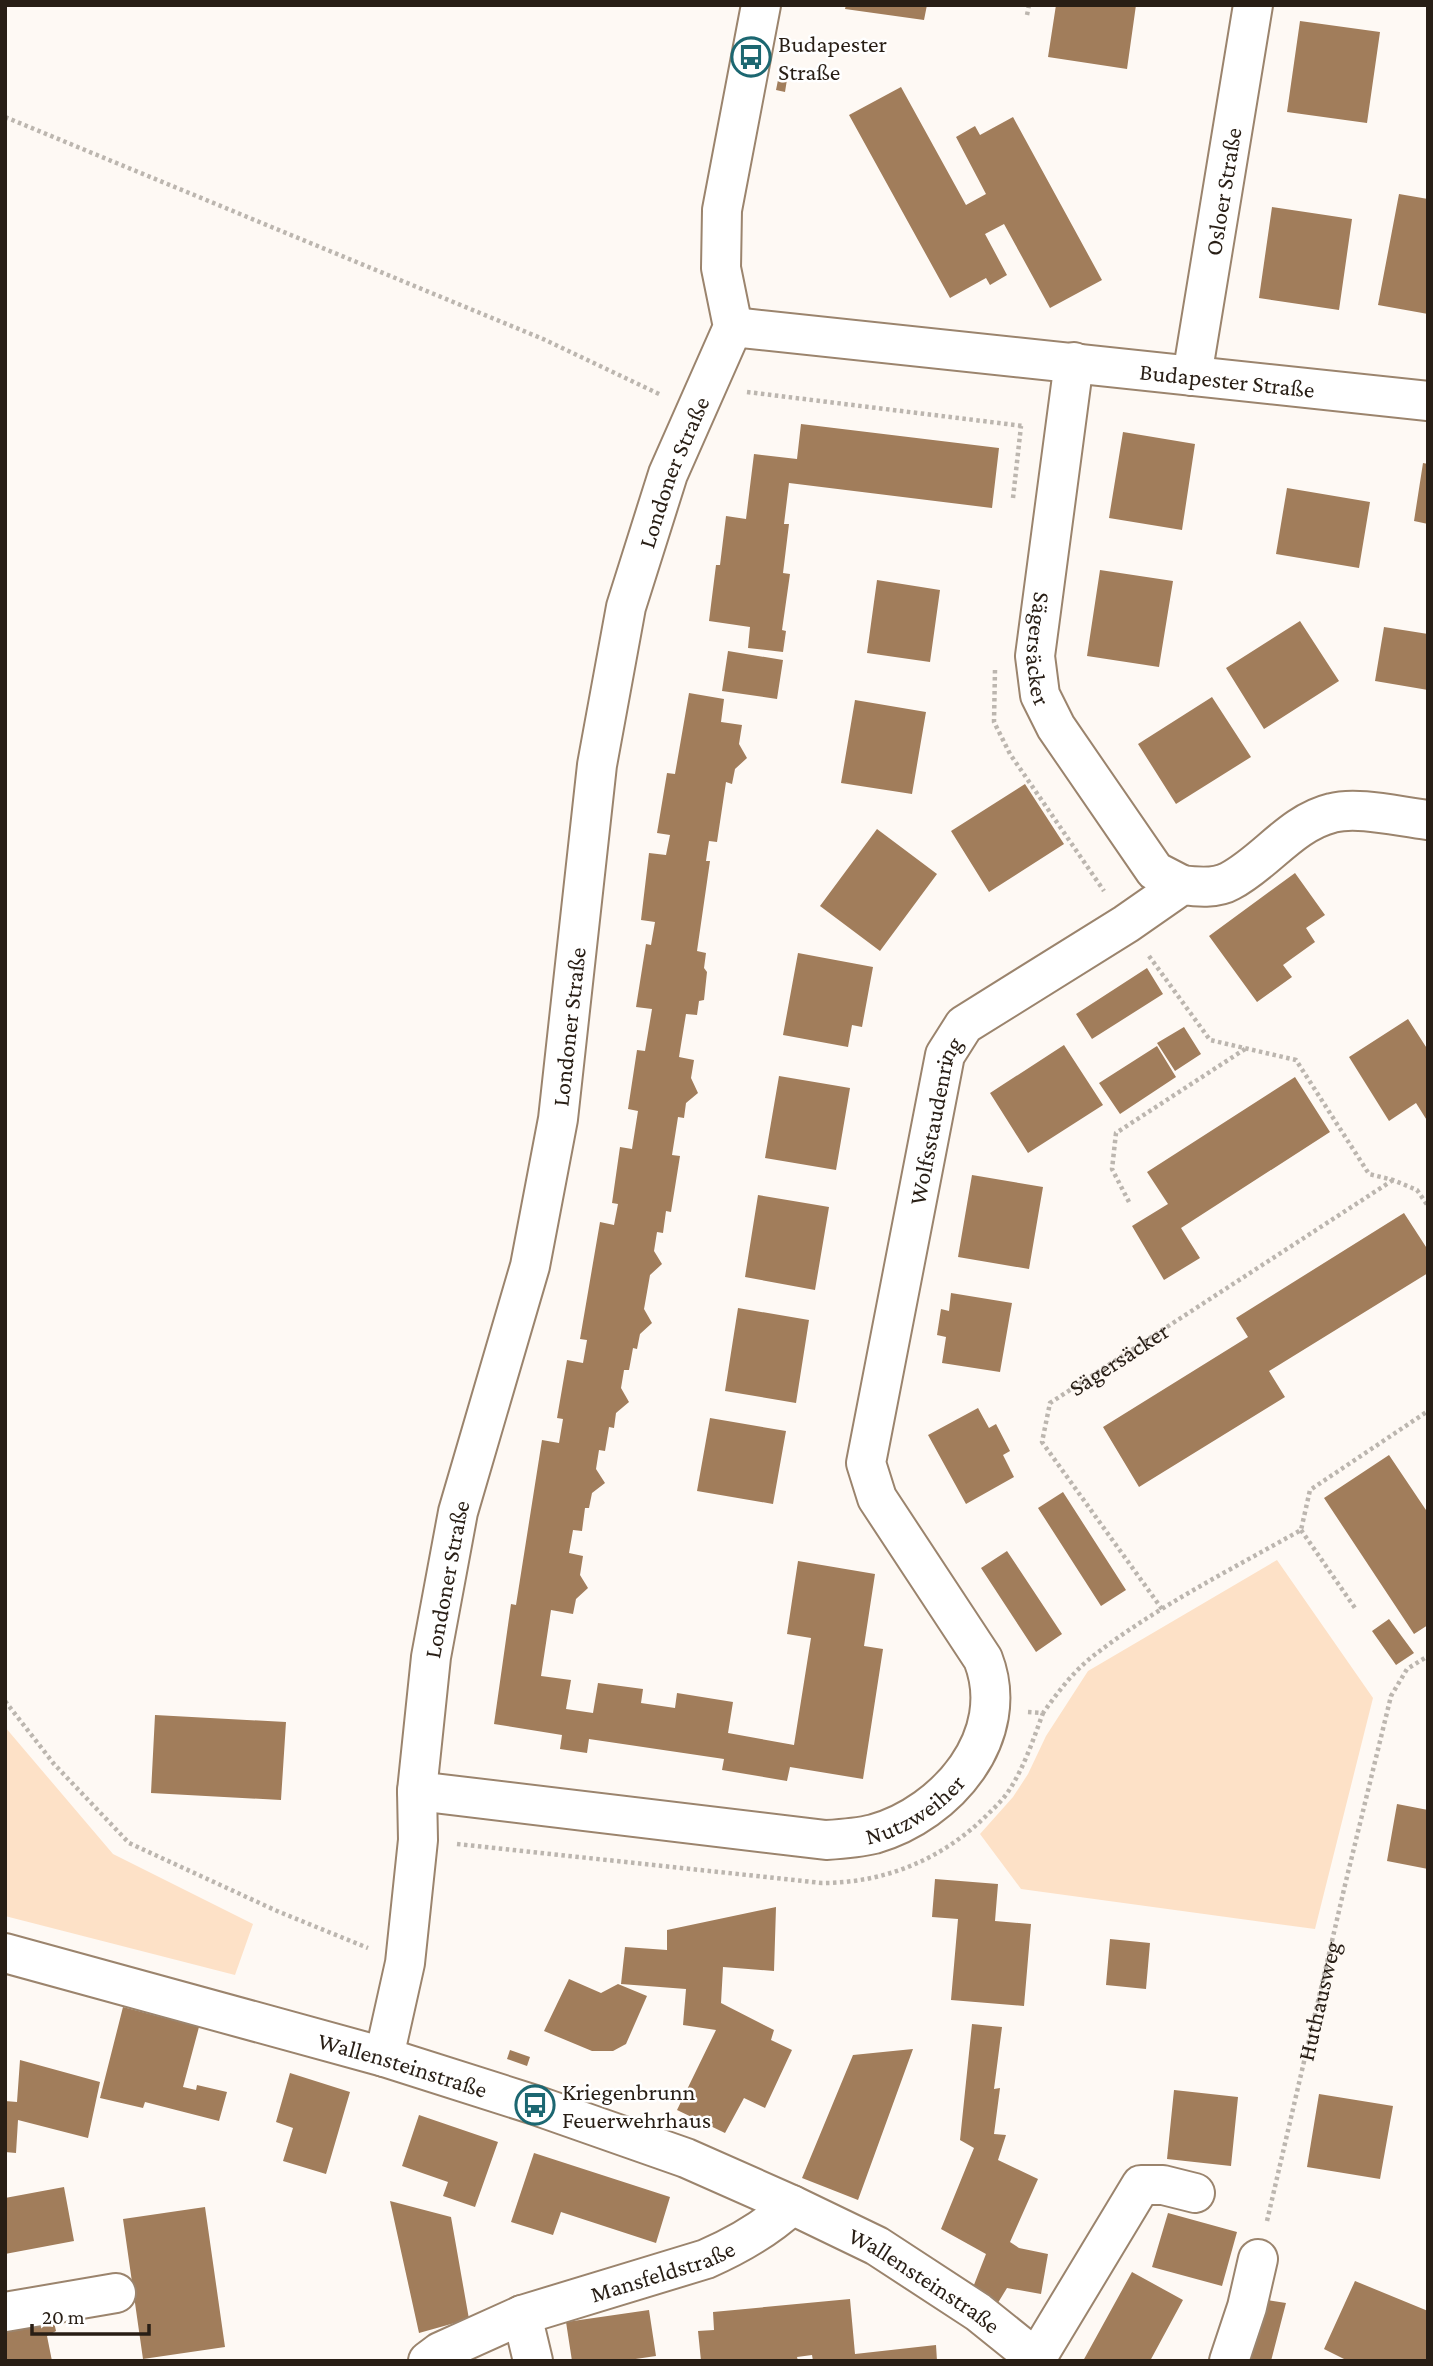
<svg xmlns="http://www.w3.org/2000/svg" width="1433" height="2366" font-family="'Crimson Pro',serif">
<style>
.green{fill:#fde1c7}
.building{fill:#a17d5b}
.lines{fill:none;stroke-linecap:round;stroke-linejoin:round}
.minor-casing{stroke:#9b846d;stroke-width:42}
.path{stroke:#bcb6af;stroke-width:4.5;stroke-dasharray:3.5 3.5;stroke-linecap:butt}
.minor{stroke:#fff;stroke-width:38}
.labels{text-anchor:middle;dominant-baseline:central;stroke-width:5;stroke-linejoin:round;paint-order:stroke}
.poi-label{font-size:24px;fill:#281e15;stroke:#fff;text-anchor:start}
.street-label{font-size:24px;fill:#281e15;stroke:#fff}
</style>
<rect width="100%" height="100%" fill="#fef9f4"/>
<path class="green" d="M1277,1560L1373,1698L1315,1929L1021,1889L980,1834L1013,1797L1028,1774L1046,1736L1088,1671Z
M5,1727L113,1854L253,1924L235,1975L5,1916Z"/>
<path class="building" d="M846,5H927L924,20L845,9Z
M1056,5H1136L1127,69L1048,57Z
M1300,21L1380,32L1367,123L1287,112Z
M781,65L789,67L785,92L776,90Z
M901,87L966,205L986,194L956,137L975,126L980,135L1013,117L1102,280L1050,308L1004,224L985,234L1007,275L990,285L986,278L950,298L849,115Z
M1399,194L1428,199V314L1378,305Z
M1272,207L1352,219L1339,310L1259,298Z
M801,424L999,448L992,508L789,483L784,524H789L783,573L790,574L782,630L786,631L783,652L748,648L750,627L709,621L716,565H720L726,516L746,519L754,454L797,459Z
M1123,432L1195,444L1182,530L1109,518Z
M1423,463L1428,464V524L1414,521Z
M1287,488L1370,502L1359,568L1276,554Z
M1100,570L1173,581L1159,667L1087,656Z
M877,580L940,590L930,662L867,653Z
M1300,621L1339,681L1264,729L1226,668Z
M1384,627L1428,634V690L1375,681Z
M728,651L783,660L777,699L722,691Z
M689,693L724,699L721,722L742,725L739,744L747,758L735,769L732,784L726,782L717,842L709,841L706,861H710L697,951L706,953L704,968L707,972L704,1000L699,1001L697,1015L686,1014L679,1057L694,1060L691,1078L698,1093L686,1103L684,1118L678,1117L672,1155L680,1156L671,1212L666,1211L663,1233L657,1232L654,1251L662,1264L650,1275L644,1309L652,1323L640,1334L637,1349L633,1348L629,1370H624L621,1388L629,1402L616,1413L614,1428L609,1427L605,1451L599,1450L596,1469L605,1483L592,1493L589,1508H585L582,1531L573,1530L569,1553L583,1556L580,1575L588,1588L576,1599L573,1614L551,1610L541,1676L571,1680L566,1709L593,1713L598,1683L643,1689L641,1703L675,1708L677,1693L733,1702L728,1733L794,1745L811,1638L787,1634L798,1561L875,1574L864,1646L883,1649L863,1779L790,1767L787,1781L722,1770L724,1759L589,1739L587,1753L560,1749L562,1735L494,1724L511,1604L516,1605L542,1440L559,1443L563,1419L557,1418L567,1360L583,1363L587,1340L580,1339L600,1222L614,1225L618,1204L612,1203L620,1147L632,1149L638,1111L628,1109L637,1050L645,1051L652,1009L636,1007L646,944L651,945L655,922L641,920L649,853L666,855L670,835L657,833L667,773L675,774Z
M1212,697L1251,757L1176,804L1138,744Z
M855,700L926,712L912,794L841,783Z
M1025,784L1064,844L989,892L951,831Z
M877,829L937,874L880,951L820,906Z
M1295,873L1325,915L1306,928L1315,942L1283,965L1292,977L1257,1002L1209,936Z
M798,953L873,967L862,1027L852,1025L848,1047L783,1035Z
M1147,968L1163,994L1092,1039L1076,1014Z
M1408,1019L1428,1050V1122L1416,1103L1389,1121L1349,1057Z
M1184,1027L1201,1054L1175,1071L1157,1043Z
M1064,1045L1103,1105L1028,1153L990,1093Z
M1157,1046L1176,1077L1120,1114L1099,1083Z
M779,1076L850,1088L836,1170L765,1158Z
M1295,1077L1330,1132L1181,1228L1200,1258L1164,1280L1132,1226L1168,1204L1147,1172Z
M972,1175L1043,1187L1029,1269L958,1257Z
M758,1195L829,1207L815,1290L745,1277Z
M1404,1213L1428,1250V1273L1269,1371L1285,1397L1139,1487L1103,1427L1248,1337L1236,1318Z
M951,1293L1012,1303L1000,1372L942,1363L946,1337L937,1335L941,1309L949,1311Z
M738,1308L809,1320L796,1403L725,1391Z
M978,1408L989,1428L996,1424L1010,1451L1003,1455L1014,1477L966,1504L928,1435Z
M710,1418L786,1431L773,1504L697,1491Z
M1389,1455L1428,1513V1625L1414,1634L1324,1498Z
M1063,1492L1126,1590L1101,1606L1038,1508Z
M1007,1551L1062,1634L1036,1652L981,1568Z
M1389,1619L1414,1653L1396,1665L1372,1631Z
M155,1715L286,1722L281,1800L151,1793Z
M1397,1804L1428,1810V1869L1387,1861Z
M935,1879L998,1884L995,1921L1031,1924L1024,2006L951,2000L958,1919L932,1917Z
M776,1907L774,1971L723,1967L721,2003L774,2030L771,2040L792,2050L765,2108L744,2098L725,2133L677,2110L716,2030L683,2025L686,1989L621,1984L625,1947L667,1950V1930Z
M1110,1939L1150,1943L1146,1989L1106,1985Z
M569,1979L601,1993L618,1984L647,1996L626,2044L613,2051H592L544,2031Z
M123,2007L199,2027L183,2087L196,2090L197,2085L227,2092L219,2121L145,2102L143,2108L100,2098Z
M972,2024L1002,2027L994,2089L1000,2088L994,2134L1006,2135L998,2160L1038,2179L1010,2242L1019,2248L1048,2254L1041,2294L1007,2288L996,2306L972,2290L986,2254L941,2229L974,2148L960,2140Z
M913,2049L858,2200L802,2178L853,2055Z
M510,2050L530,2057L527,2066L507,2059Z
M20,2060L100,2082L88,2138L18,2120L16,2153L5,2152V2101L17,2102Z
M290,2073L350,2092L326,2174L283,2161L293,2128L276,2122Z
M1174,2090L1238,2097L1231,2166L1167,2159Z
M1319,2094L1393,2106L1380,2179L1307,2167Z
M419,2115L498,2142L475,2207L443,2196L448,2182L402,2166Z
M534,2153L670,2197L656,2243L561,2212L553,2235L511,2222Z
M64,2187L74,2241L5,2254V2198Z
M390,2201L451,2217L469,2319L419,2333Z
M205,2207L225,2347L143,2359L123,2219Z
M1168,2213L1237,2232L1222,2286L1152,2267Z
M1132,2272L1183,2300L1150,2361H1083Z
M1355,2281L1428,2311V2361H1348L1324,2349Z
M1255,2298L1286,2303L1271,2361H1240Z
M850,2299L855,2354L936,2345L937,2361H813L812,2355L797,2357L798,2361H701L698,2331L714,2330L713,2312Z
M649,2310L656,2356L622,2361H572L566,2322Z
M54,2322L56,2331L47,2336L52,2361H5V2331Z"/>
<g class="lines">
<g class="minor-casing">
<g id="minor">
<path id="s3" d="M733,327L1428,401"/>
<path id="s4" d="M1074,362L1035,656L1040,695L1056,727L1155,871L1182,885"/>
<path id="s5" d="M1192,376L1253,5"/>
<path id="s6" d="M417,1791L826,1840C842,1839 858,1838 874,1834C947,1813 1013,1736 983,1659L877,1498L866,1463L945,1055L964,1025L1126,924L1182,885C1197,887 1216,889 1230,881C1266,862 1291,823 1332,813C1358,806 1400,817 1428,820"/>
<path id="s7" d="M5,1953L384,2057L535,2105L686,2158L792,2205L877,2246L978,2312L1039,2361"/>
<path id="s8" d="M384,2057L405,1963L418,1840L417,1791L431,1657L458,1512L530,1266L558,1119L597,765L626,607L668,474L733,327L721,268L722,210L761,5"/>
<path d="M5,2312L116,2293"/>
<path d="M522,2315L533,2361"/>
<path d="M1036,2359L1141,2185H1163L1195,2193"/>
<path id="s9" d="M428,2361L440,2352L522,2315L706,2259C738,2245 766,2229 792,2205"/>
<path d="M1229,2361L1247,2307L1258,2259"/>
</g>
</g>
<g class="path">
<path d="M1027,15L1029,5"/>
<path d="M5,117L543,339L661,395"/>
<path d="M747,392L1023,426"/>
<path d="M1013,498L1021,426"/>
<path d="M995,670L994,722L1010,754L1104,891"/>
<path d="M1149,956L1210,1040L1296,1060L1369,1174L1393,1180L1417,1190L1428,1206"/>
<path d="M1129,1202L1112,1169L1116,1133L1245,1049"/>
<path d="M1301,1530L1355,1608"/>
<path id="s1" d="M1162,1609L1042,1442L1050,1403L1393,1180"/>
<path d="M5,1701L54,1764L129,1843L277,1911L368,1948"/>
<path d="M1028,1712L1043,1713C1058,1692 1075,1669 1097,1653C1160,1605 1232,1569 1301,1530L1310,1490L1428,1411"/>
<path d="M457,1844L822,1883C884,1883 941,1860 986,1816C994,1808 1002,1801 1008,1792C1024,1768 1033,1740 1043,1713"/>
<path id="s2" d="M1267,2221L1345,1885L1391,1696L1407,1669L1428,1656"/>
</g>
<use href="#minor" class="minor"/>
</g>
<defs>
<g id="bus-ring" transform="scale(2.0125)"><circle r="9.5" fill="#fff" stroke="#1c6771" stroke-width="1.5"/><path d="M-5-6H5V4H4V6H2V4H-2V6H-4V4H-5ZM-3.5-4V0h7V-4ZM-3.5 1.2v1.5H-2V1.2ZM2 1.2v1.5H3.5V1.2Z" fill="#1c6771"/></g>
</defs>
<g fill-rule="evenodd">
<use href="#bus-ring" x="751" y="57"/>
<use href="#bus-ring" x="535" y="2105"/>
</g>
<g class="labels">
<g class="poi-label">
<text x="778" y="43">Budapester<tspan x="778" dy="28">Straße</tspan></text>
<text x="562" y="2091">Kriegenbrunn<tspan x="562" dy="28">Feuerwehrhaus</tspan></text>
</g>
<g class="street-label">
<text stroke="none"><textPath href="#s5" startOffset="187">Osloer Straße</textPath></text>
<text stroke="none"><textPath href="#s3" startOffset="497">Budapester Straße</textPath></text>
<text stroke="none"><textPath href="#s8" startOffset="1617">Londoner Straße</textPath></text>
<text stroke="none"><textPath href="#s4" startOffset="289">Sägersäcker</textPath></text>
<text stroke="none"><textPath href="#s8" startOffset="1050">Londoner Straße</textPath></text>
<text stroke="none"><textPath href="#s6" startOffset="1270">Wolfsstaudenring</textPath></text>
<text stroke="none"><textPath href="#s1" startOffset="327">Sägersäcker</textPath></text>
<text stroke="none"><textPath href="#s8" startOffset="483">Londoner Straße</textPath></text>
<text stroke="none"><textPath href="#s6" startOffset="508">Nutzweiher</textPath></text>
<text stroke="none"><textPath href="#s2" startOffset="226">Huthausweg</textPath></text>
<text stroke="none"><textPath href="#s7" startOffset="413">Wallensteinstraße</textPath></text>
<text stroke="none"><textPath href="#s9" startOffset="252">Mansfeldstraße</textPath></text>
<text stroke="none"><textPath href="#s7" startOffset="980">Wallensteinstraße</textPath></text>
</g>
</g>
<rect width="1433" height="2366" fill="none" stroke="#281e15" stroke-width="14"/>
<path d="M32 2324v10h117v-10" fill="none" stroke="#281e15" stroke-width="3.5"/>
<text x="42" y="2324" font-size="21" fill="#281e15" stroke="#ffffff" stroke-width="5" paint-order="stroke">20 m</text>
</svg>
